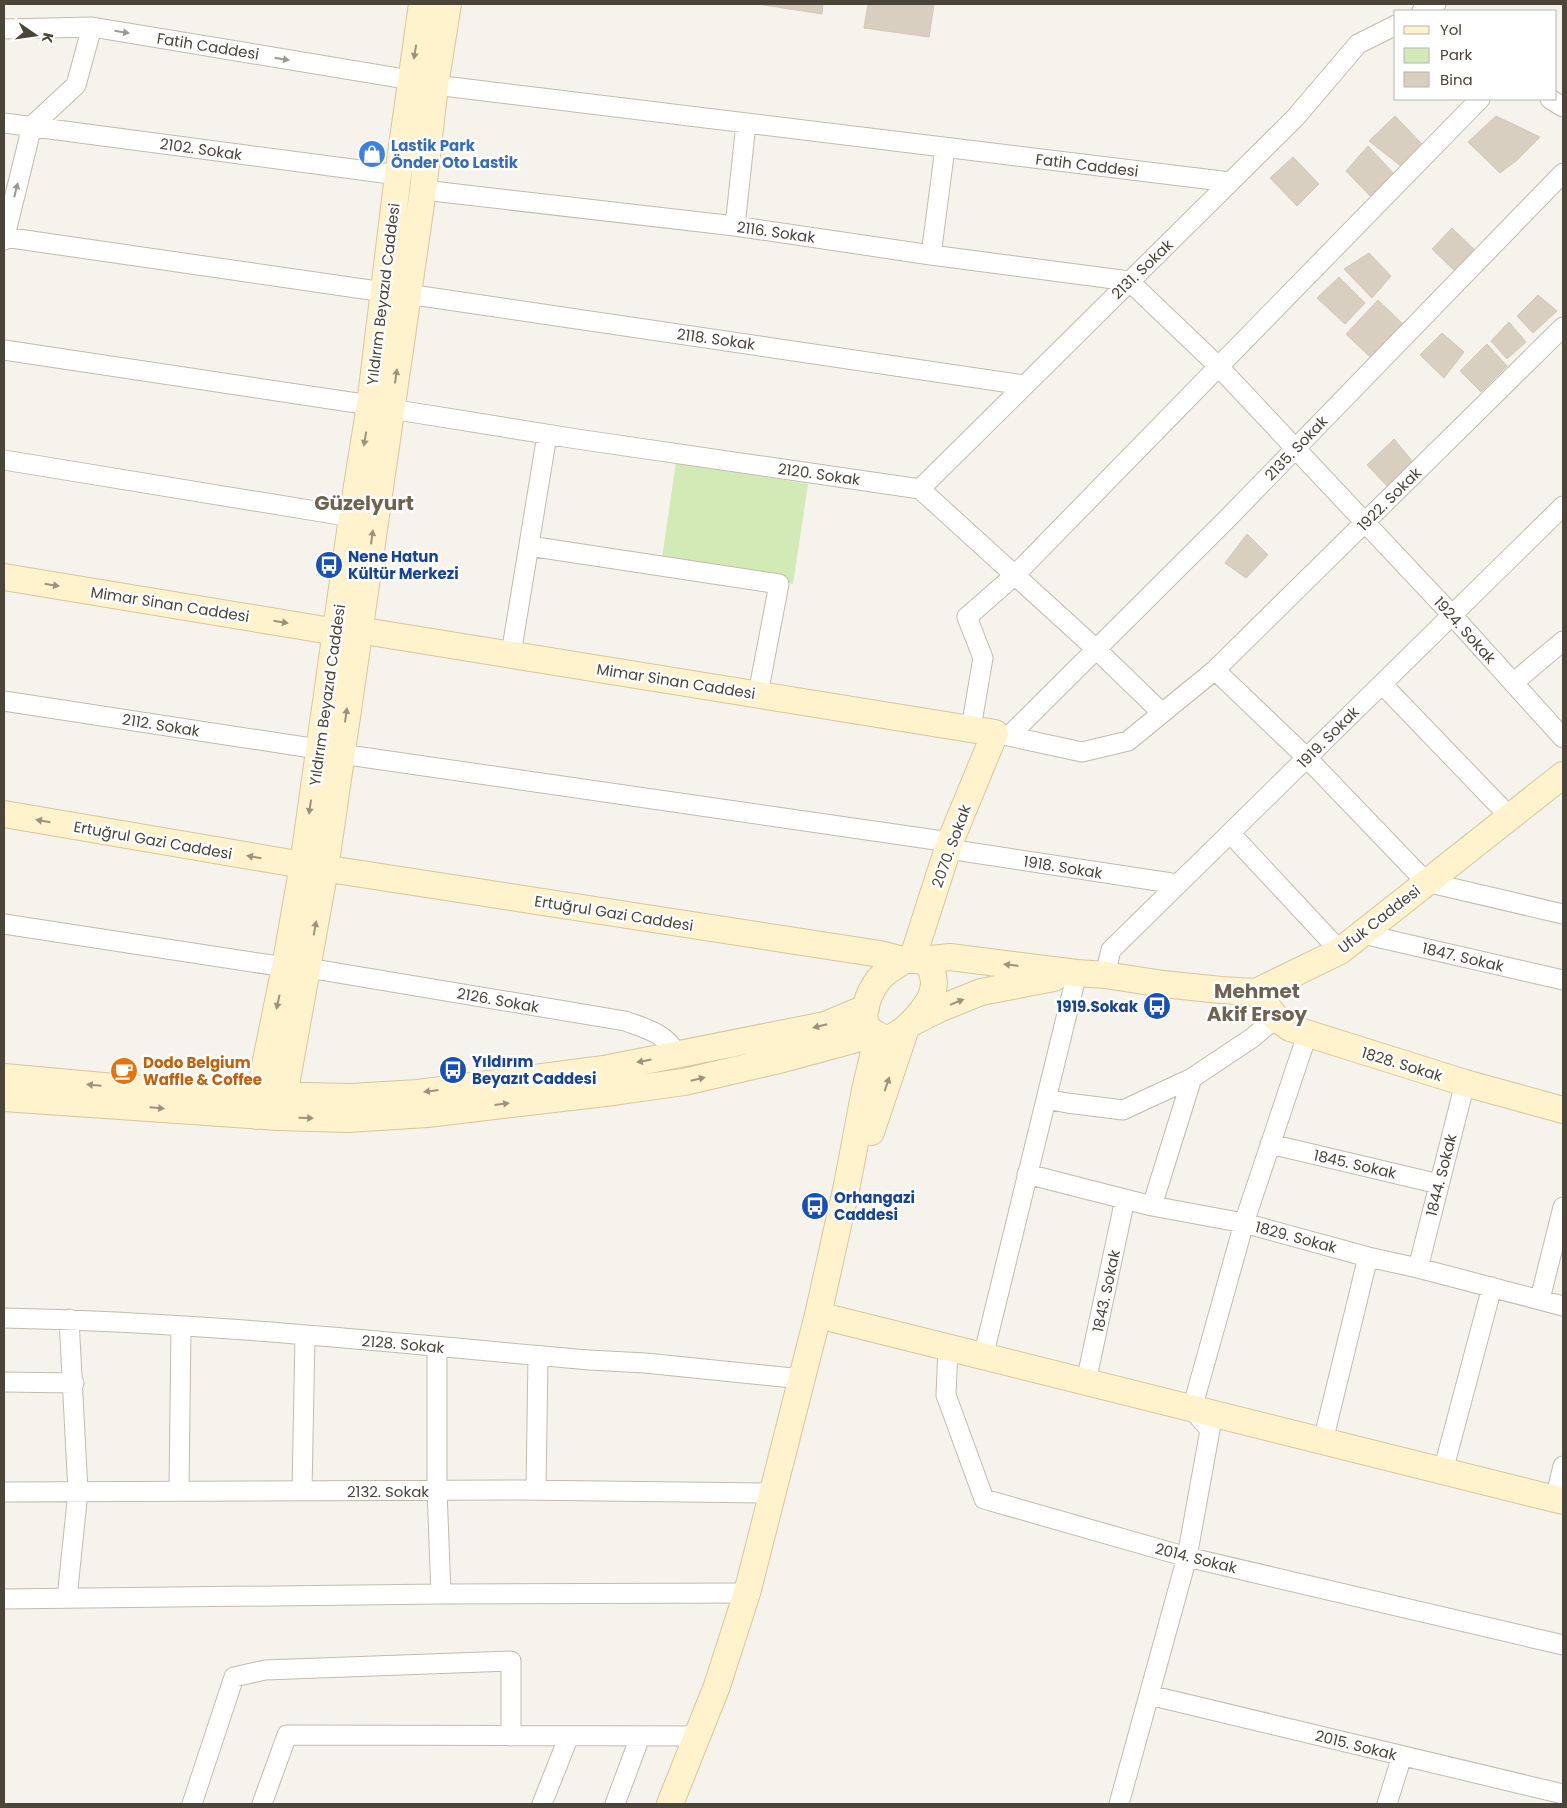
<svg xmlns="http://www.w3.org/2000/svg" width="1567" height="1808" font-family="Poppins,sans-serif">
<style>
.green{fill:#d2eab5}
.building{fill:#d8cfc1;stroke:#d3c7b4}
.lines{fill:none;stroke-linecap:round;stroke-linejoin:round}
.street-casing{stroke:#c2bbae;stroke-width:21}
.secondary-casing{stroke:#d6c79b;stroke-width:28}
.street{stroke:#fff;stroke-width:19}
.secondary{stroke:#fff3cd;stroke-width:26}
.oneway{fill:#9c9892}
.oneway2{fill:#9c937c}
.labels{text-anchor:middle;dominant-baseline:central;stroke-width:5;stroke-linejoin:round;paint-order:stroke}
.street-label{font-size:15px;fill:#4b4439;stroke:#fff}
.shop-label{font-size:15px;font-weight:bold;fill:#366cbe;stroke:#fff;text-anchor:start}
.transit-label{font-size:15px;font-weight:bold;fill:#164399;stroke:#fff;text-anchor:start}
.food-label{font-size:15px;font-weight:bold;fill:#c56008;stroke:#fff;text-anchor:start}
.district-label{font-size:20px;font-weight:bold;fill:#6e6250;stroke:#fff}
</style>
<rect width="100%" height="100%" fill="#f6f3ec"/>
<path class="green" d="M676,462L808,484L793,584L662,558Z"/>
<path class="building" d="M757,4H823L822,14Z
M868,4H934L929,37L864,28Z
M1395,116L1423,145L1402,167L1369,141Z
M1496,116L1540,137L1516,161L1500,173L1468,142Z
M1368,146L1395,175L1373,199L1346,171Z
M1293,157L1319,184L1297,206L1270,178Z
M1452,228L1481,256L1461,277L1432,249Z
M1369,253L1391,276L1372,298L1344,269Z
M1339,277L1365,303L1345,324L1317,298Z
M1538,295L1557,311L1533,333L1517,316Z
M1378,300L1406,327L1373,360L1346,334Z
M1509,322L1526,342L1507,359L1491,341Z
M1442,333L1464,352L1444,378L1420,355Z
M1487,344L1507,366L1481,392L1460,371Z
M1394,439L1413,462L1388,487L1367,465Z
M1247,534L1268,555L1246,578L1225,563Z"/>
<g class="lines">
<g class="street-casing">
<path id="street" d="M1422,11L1436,4
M4,29L92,27L411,80
M435,85L1230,182
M1550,99L1563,107
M4,123L398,175
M423,190L735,226L931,255L1129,281L1218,366L1452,615L1563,738
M735,226L746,124
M4,237L384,292
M4,240L32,126L76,85L92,27
M931,255L945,148
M407,294L1024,385
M4,350L370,405
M391,409L577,439L920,489L1096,649L1162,713
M4,460L352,517
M920,489L1295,118L1358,44L1396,25
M529,546L779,584L758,694
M511,654L547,435
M1215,670L1563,327
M1513,683L1563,641
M1382,684L1510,817
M4,701L318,749
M971,728L983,658L967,617L1015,575L1480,99
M999,734L1082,752L1128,741L1215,670L1307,758L1426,882L1563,914
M1009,736L1229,517L1563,173
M341,754L950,842
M1230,833L1340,951
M948,849L1178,884
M4,924L285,967
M1363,934L1563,980
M308,968L625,1021C647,1029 665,1033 677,1054
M1105,975L1111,950L1563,506
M1046,1099L1067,1103L1123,1110L1192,1078L1252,1038L1276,1018
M1270,1144L1439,1184
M1027,1174L1152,1206L1244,1223L1368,1257L1418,1268L1563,1306
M1152,1206L1192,1078
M1418,1268L1465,1083
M1540,1299L1563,1207
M4,1318C199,1322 394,1343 589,1360L645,1363L802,1379
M437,1347V1490L441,1594
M948,1348L946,1395L984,1499L1187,1557L1563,1645
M983,1357L1077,973
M4,1382L74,1383
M1086,1382L1125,1199
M1323,1441L1368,1257
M1443,1471L1492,1287
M536,1490L538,1356
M179,1491L181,1326
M302,1491L305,1336
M4,1492L519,1490L772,1493
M1555,1499L1563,1466
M67,1598L78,1492L69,1319
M4,1599L441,1594L747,1593
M1149,1695L1563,1794
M192,1804L234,1677L265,1670L511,1661V1736
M262,1804L287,1735L697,1736
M542,1804L569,1736
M615,1804L640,1737
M1119,1804L1187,1557L1210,1430L1192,1409L1244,1223L1307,1035
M1387,1804L1402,1756"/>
</g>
<g class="secondary-casing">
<path id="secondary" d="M4,577L337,632L358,630L995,733L950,842L912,960
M4,814L303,865L880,954L904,960H922L950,957L1077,973L1105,975L1163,984L1221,990L1256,992L1340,951L1563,775
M904,960C896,966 885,972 879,979C870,991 857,1017 870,1030C875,1035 881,1037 887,1039C906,1033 934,1003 934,983C934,978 932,973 931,968L922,960
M1256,992L1276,1018L1290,1028L1465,1083L1563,1110
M915,1021L939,1009L981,992L1054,978
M4,1077L125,1088L259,1095L351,1097L418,1093L604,1069L825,1025L866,1008
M4,1098L278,1117L348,1119L427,1114L605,1093L684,1082L783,1059L875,1034
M257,1116L259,1095L285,967L303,865L352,517L370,405L398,175L422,4
M278,1117L284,1096L325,869L423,190L435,85L448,4
M871,1132L906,1028
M818,1315L1563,1501
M670,1804L717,1686L747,1593L818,1315L847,1185L865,1090L878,1035"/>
</g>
<use href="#street" class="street"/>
<use href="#secondary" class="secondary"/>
</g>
<defs><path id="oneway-solid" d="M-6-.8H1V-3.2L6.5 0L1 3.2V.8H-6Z" transform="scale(1.25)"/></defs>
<g class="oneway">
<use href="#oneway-solid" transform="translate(122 32) rotate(9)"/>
<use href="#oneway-solid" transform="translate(282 59) rotate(9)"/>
<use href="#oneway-solid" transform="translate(16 190) rotate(-76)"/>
</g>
<g class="oneway2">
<use href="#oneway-solid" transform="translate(415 52) rotate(99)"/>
<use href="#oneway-solid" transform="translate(396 376) rotate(-82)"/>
<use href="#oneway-solid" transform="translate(365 439) rotate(99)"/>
<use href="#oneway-solid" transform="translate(372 537) rotate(-82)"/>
<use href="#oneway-solid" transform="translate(52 585) rotate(9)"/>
<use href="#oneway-solid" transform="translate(281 622) rotate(9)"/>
<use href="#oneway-solid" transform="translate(346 715) rotate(-82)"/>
<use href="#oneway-solid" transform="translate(310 807) rotate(98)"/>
<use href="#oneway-solid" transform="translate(43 821) rotate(-170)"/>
<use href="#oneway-solid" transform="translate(254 857) rotate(-170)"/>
<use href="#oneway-solid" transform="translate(315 928) rotate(-80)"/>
<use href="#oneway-solid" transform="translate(1011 965) rotate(-173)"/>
<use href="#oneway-solid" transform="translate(278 1002) rotate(102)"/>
<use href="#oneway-solid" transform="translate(957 1002) rotate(-22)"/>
<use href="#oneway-solid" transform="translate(820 1026) rotate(166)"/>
<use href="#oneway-solid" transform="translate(644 1061) rotate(169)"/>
<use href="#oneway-solid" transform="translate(698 1079) rotate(-13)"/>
<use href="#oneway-solid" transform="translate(887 1084) rotate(-71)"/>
<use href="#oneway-solid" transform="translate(94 1085) rotate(-175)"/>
<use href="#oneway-solid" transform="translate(431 1091) rotate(173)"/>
<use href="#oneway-solid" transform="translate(502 1104) rotate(-7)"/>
<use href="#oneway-solid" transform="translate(157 1108) rotate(5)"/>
<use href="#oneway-solid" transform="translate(306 1118) rotate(2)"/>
</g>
<defs>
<g id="shop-disc" transform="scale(1.4375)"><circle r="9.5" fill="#3f7fe0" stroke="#fff"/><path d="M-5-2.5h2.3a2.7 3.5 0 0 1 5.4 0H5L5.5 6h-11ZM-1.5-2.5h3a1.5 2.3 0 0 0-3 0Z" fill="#fff"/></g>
<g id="bus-disc" transform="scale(1.4375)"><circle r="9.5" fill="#1a4fb4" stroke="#fff"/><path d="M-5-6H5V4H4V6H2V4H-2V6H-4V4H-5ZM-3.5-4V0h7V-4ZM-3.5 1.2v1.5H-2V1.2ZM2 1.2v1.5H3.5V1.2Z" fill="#fff"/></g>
<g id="cafe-disc" transform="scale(1.4375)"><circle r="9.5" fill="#e8710a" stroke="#fff"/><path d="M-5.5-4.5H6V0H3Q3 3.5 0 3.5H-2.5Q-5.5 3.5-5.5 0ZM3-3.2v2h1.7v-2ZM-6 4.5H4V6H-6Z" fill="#fff"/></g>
</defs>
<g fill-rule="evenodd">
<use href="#shop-disc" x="372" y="154"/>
<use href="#bus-disc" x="329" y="565"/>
<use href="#bus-disc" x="1157" y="1006"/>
<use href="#bus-disc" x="453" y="1070"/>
<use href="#cafe-disc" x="124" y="1071"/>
<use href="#bus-disc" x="815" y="1206"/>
</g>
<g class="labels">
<g class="street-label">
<text transform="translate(208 46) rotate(9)">Fatih Caddesi</text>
<text transform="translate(201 149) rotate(8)">2102. Sokak</text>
<text transform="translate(1087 165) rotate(7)">Fatih Caddesi</text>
<text transform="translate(776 232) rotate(8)">2116. Sokak</text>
<text transform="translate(1142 269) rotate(-44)">2131. Sokak</text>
<text transform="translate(383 294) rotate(-83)">Yıldırım Beyazıd Caddesi</text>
<text transform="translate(716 339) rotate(8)">2118. Sokak</text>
<text transform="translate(1296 448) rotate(-46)">2135. Sokak</text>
<text transform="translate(819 474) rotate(8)">2120. Sokak</text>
<text transform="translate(1389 499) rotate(-45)">1922. Sokak</text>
<text transform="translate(170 604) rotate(9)">Mimar Sinan Caddesi</text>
<text transform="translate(1465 630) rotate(48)">1924. Sokak</text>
<text transform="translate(676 681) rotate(9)">Mimar Sinan Caddesi</text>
<text transform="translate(327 695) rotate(-82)">Yıldırım Beyazıd Caddesi</text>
<text transform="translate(161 725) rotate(9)">2112. Sokak</text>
<text transform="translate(1328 737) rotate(-45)">1919. Sokak</text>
<text transform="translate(153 840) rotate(10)">Ertuğrul Gazi Caddesi</text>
<text transform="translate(951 846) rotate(-70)">2070. Sokak</text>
<text transform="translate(1063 867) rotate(9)">1918. Sokak</text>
<text transform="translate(614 913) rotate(9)">Ertuğrul Gazi Caddesi</text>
<text transform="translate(1379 919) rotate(-38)">Ufuk Caddesi</text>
<text transform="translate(1463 957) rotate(13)">1847. Sokak</text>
<text transform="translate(498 1000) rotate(10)">2126. Sokak</text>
<text transform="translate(1402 1064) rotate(17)">1828. Sokak</text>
<text transform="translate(1355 1164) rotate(13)">1845. Sokak</text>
<text transform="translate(1441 1175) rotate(-76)">1844. Sokak</text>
<text transform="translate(1296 1237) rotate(15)">1829. Sokak</text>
<text transform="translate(1106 1291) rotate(-78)">1843. Sokak</text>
<text transform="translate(403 1344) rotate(5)">2128. Sokak</text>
<text x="388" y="1491">2132. Sokak</text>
<text transform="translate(1196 1558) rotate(14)">2014. Sokak</text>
<text transform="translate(1356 1745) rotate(14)">2015. Sokak</text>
</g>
<g class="shop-label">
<text x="391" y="145">Lastik Park<tspan x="391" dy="17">Önder Oto Lastik</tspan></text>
</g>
<g class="transit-label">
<text x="348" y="556">Nene Hatun<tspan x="348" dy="17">Kültür Merkezi</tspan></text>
<text x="1138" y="1006" text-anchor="end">1919.Sokak</text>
<text x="472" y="1061">Yıldırım<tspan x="472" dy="17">Beyazıt Caddesi</tspan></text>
<text x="834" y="1197">Orhangazi<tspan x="834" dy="17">Caddesi</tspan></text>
</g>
<g class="food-label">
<text x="143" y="1062">Dodo Belgium<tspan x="143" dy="17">Waffle &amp; Coffee</tspan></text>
</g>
<g class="district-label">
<text x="364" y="503">Güzelyurt</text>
<text x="1257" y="991">Mehmet<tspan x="1257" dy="23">Akif Ersoy</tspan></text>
</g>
</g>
<rect width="1567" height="1808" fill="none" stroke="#4b4439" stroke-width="10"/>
<rect x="1394" y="10" width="162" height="90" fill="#ffffff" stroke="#b7b4b0"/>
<rect x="1404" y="26" width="25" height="8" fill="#fff3cd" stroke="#b7b4b0"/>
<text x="1440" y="35" font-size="15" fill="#4b4439">Yol</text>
<rect x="1404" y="48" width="25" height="15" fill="#d2eab5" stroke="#b7b4b0"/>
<text x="1440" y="60" font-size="15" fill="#4b4439">Park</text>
<rect x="1404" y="72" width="25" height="15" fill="#d8cfc1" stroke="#b7b4b0"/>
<text x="1440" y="85" font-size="15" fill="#4b4439">Bina</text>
<g transform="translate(35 35) rotate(103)" stroke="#ffffff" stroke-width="4" paint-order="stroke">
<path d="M0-4L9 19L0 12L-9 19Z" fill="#4b4439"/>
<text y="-8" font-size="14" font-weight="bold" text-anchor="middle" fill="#4b4439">K</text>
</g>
</svg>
